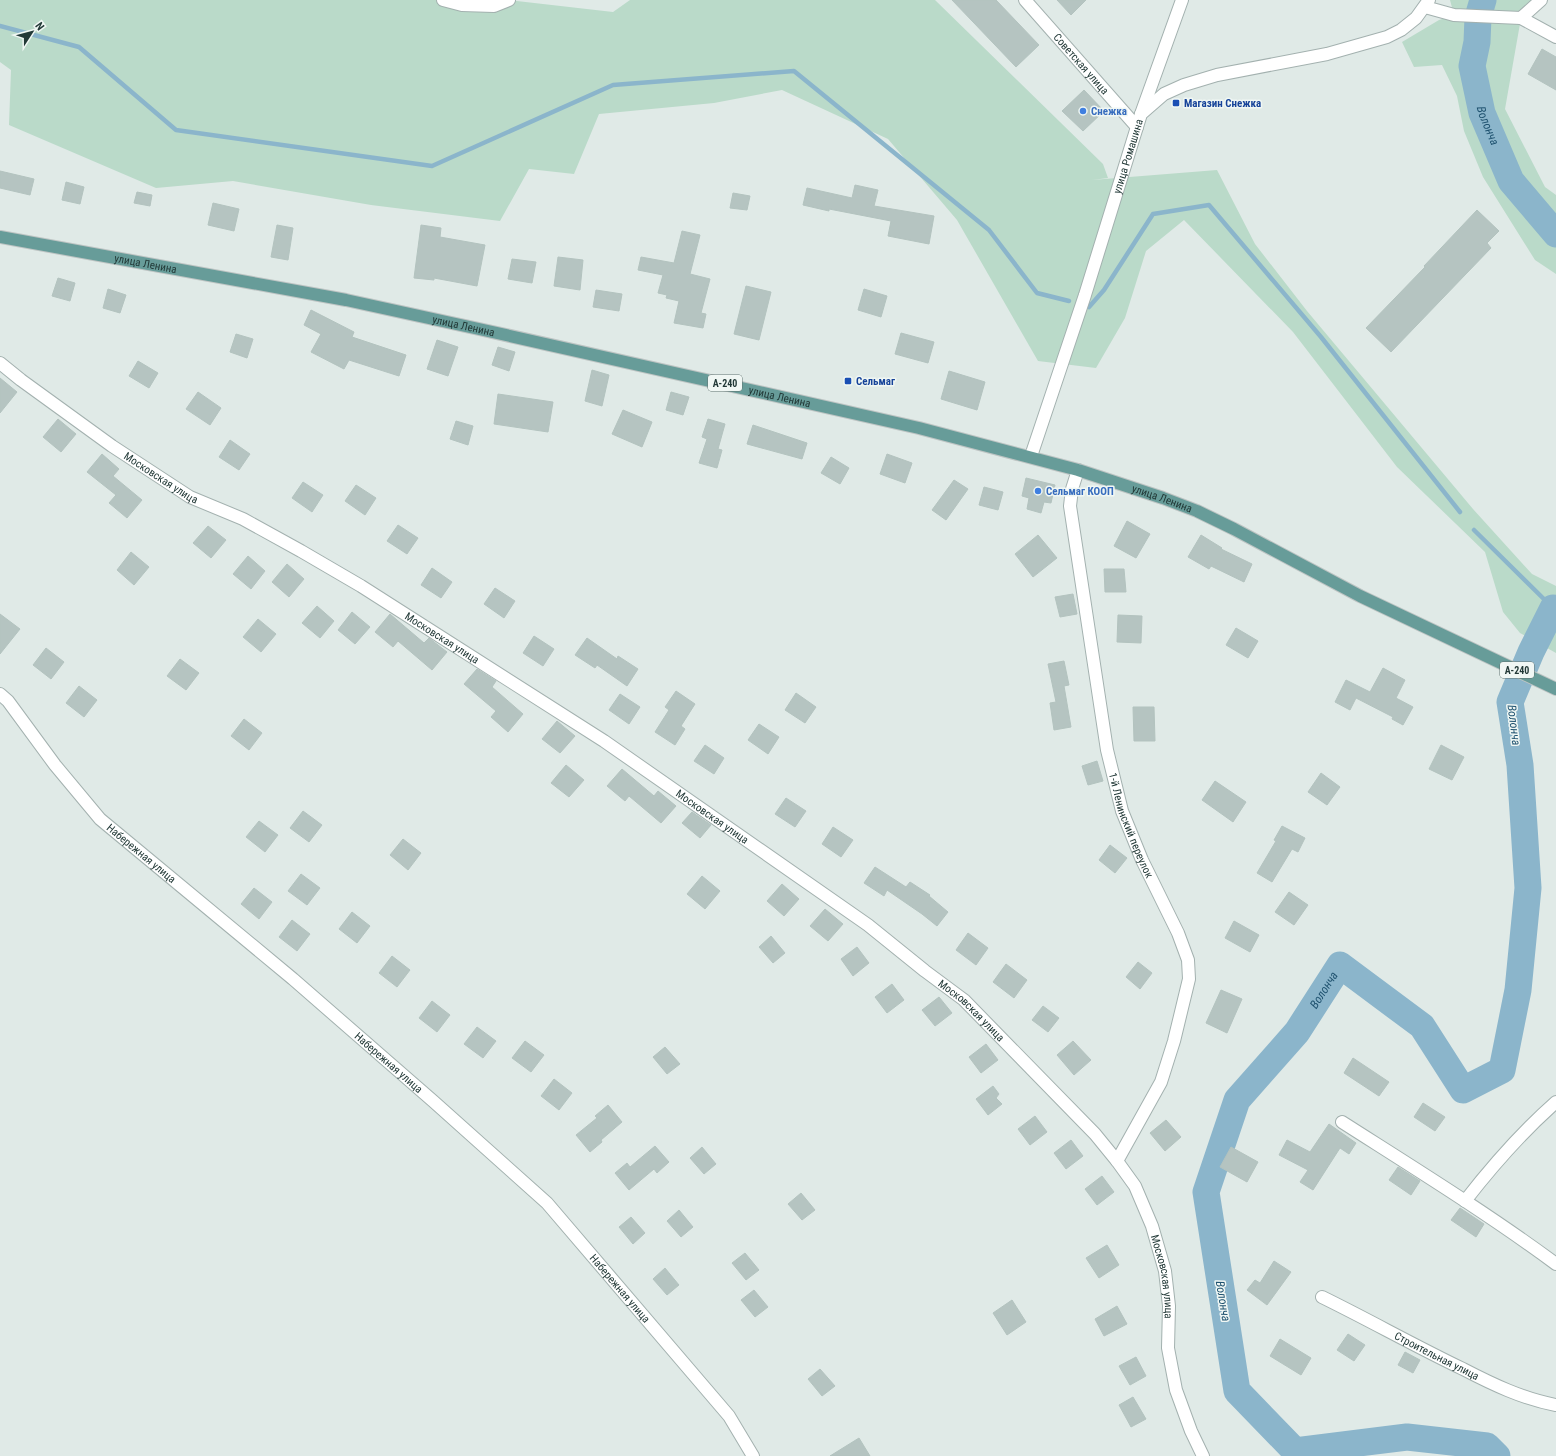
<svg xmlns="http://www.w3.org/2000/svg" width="1556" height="1456" font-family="'Roboto Condensed',sans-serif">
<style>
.green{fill:#badac9}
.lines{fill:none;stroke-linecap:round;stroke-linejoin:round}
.stream{stroke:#8bb5cb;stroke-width:4.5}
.river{stroke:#8bb5cb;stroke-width:27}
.building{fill:#b5c4c1;stroke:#b3c3bf}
.minor-casing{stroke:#a3b1af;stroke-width:14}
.tertiary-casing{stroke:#a3b1af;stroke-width:14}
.primary-casing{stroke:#bdc4c3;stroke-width:14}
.minor{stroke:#fff;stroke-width:12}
.tertiary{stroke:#fff;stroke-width:12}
.primary{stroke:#679c99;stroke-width:12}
.transit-dot{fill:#1a4fb4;stroke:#f0f7f4;stroke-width:1.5}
.shop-dot{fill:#3f7fe0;stroke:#f0f7f4;stroke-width:1.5}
.labels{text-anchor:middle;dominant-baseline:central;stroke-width:3;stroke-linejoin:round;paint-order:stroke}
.shield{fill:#f0f7f4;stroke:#607270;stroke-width:1}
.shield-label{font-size:10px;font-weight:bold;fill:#223937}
.street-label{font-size:11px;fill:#223937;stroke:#f0f7f4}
.transit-label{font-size:11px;font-weight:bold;fill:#164399;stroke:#f0f7f4;text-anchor:start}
.shop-label{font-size:11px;font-weight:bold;fill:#366cbe;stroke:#f0f7f4;text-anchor:start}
.water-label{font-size:12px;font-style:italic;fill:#205370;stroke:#f0f7f4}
</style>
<rect width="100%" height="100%" fill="#e0eae7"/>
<path class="green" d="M0,0H508L613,12L630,0H935L1103,164L1108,178L1092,180L1217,170L1255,244L1307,311L1473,509L1532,574L1556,586V653L1520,633L1503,612L1485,552L1397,467L1293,332L1184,220L1146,251L1125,318L1096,368L1038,361L957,220L888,139L782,90L714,103L599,114L574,174L529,169L500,221L371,205L233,181L156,188L9,125L11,70L0,62Z
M1450,0H1541L1521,18L1505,109L1545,187L1556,195V274L1535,260L1483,177L1464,131L1457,96L1442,65L1414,67L1402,42L1439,20L1454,15Z"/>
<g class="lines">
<path class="stream" d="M0,26L79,47L176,130L432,166L613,85L794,71L989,230L1037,293L1069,301
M1089,307L1104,290L1153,214L1209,205L1321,337L1460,512
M1474,530L1553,608"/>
<g class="river">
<path id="s1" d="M1483,0L1478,17L1477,42L1472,66L1482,113L1511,181L1556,234"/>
<path id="s2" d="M1497,1456L1487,1446L1407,1437L1295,1451L1237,1391L1206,1192L1237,1100L1297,1032L1340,965L1422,1026L1463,1090L1502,1070L1518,990L1528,888L1520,765L1510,702L1531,652L1553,608L1556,609"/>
</g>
</g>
<path class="building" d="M952,0H996L1039,45L1016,67Z
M1057,0H1086L1071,15Z
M1542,49L1556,57V90L1528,74Z
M1084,90L1104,111L1083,131L1062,111Z
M0,171L34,179L30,195L0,188Z
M66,182L84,187L80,204L62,200Z
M855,185L878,190L874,206L934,216L929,244L888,236L891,221L829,209V211L803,205L807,188L852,198Z
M137,192L152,195L150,206L134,203Z
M733,193L750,196L747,210L730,208Z
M213,203L239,209L234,231L208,225Z
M1477,210L1499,231L1487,243L1491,248L1391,352L1366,328L1425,267L1424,266Z
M277,225L293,228L288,260L271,257Z
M421,225L441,228L440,237L485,245L477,286L434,278V280L414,278Z
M682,231L700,235L690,274L710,279L701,313L706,314L703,328L674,323L679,301L666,298L667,295L658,293L663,275L638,270L641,257L674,263Z
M558,257L583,260L580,290L554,286Z
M512,259L536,262L532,283L508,279Z
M58,278L75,283L70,301L52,296Z
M746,286L771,292L759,340L734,334Z
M108,289L126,295L120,313L103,308Z
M864,289L887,296L881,317L858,310Z
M596,290L622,294L619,311L593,307Z
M311,310L354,332L352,337L406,355L399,376L349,360L344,369L311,352L321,334L304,325Z
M901,333L934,342L928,363L895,354Z
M236,334L253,339L247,358L230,352Z
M437,340L458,347L448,376L427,369Z
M498,347L515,352L509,371L492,365Z
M138,361L158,373L149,388L129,376Z
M592,370L609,375L602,406L585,401Z
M949,371L985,382L977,410L941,399Z
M0,378L17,392L0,413Z
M198,392L221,408L210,425L186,409Z
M671,392L689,397L683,415L666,410Z
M498,394L553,402L548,432L494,424Z
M623,410L652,422L642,447L612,434Z
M58,419L76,434L61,452L43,437Z
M708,419L725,424L718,449L722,450L717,468L699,463L707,439L702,437Z
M456,421L473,426L468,445L450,439Z
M753,425L807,443L802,459L747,444Z
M230,440L250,454L239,470L219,457Z
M102,454L119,469L113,476L142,500L127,518L109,503L116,495L87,472Z
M887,454L912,463L905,483L880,474Z
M831,457L849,468L840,484L821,473Z
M1026,478L1055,485L1051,503L1044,502L1041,513L1027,509L1029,498L1022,496Z
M954,480L968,489L946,520L932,510Z
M303,482L323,495L312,512L292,498Z
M356,485L376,498L365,515L345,501Z
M984,487L1003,492L998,510L979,505Z
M1127,521L1150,534L1136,558L1114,546Z
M398,525L418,538L407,554L387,541Z
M208,526L226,540L211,558L193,543Z
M1038,535L1057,558L1033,577L1015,554Z
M1201,535L1222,548L1221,549L1252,564L1244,582L1211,566L1209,569L1188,557Z
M131,552L149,567L134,585L117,570Z
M248,556L265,571L251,589L233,574Z
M287,564L304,579L289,597L272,582Z
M432,568L452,582L441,598L421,585Z
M1104,569H1124L1126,592H1105Z
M495,588L515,601L504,618L484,604Z
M1073,594L1077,614L1060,617L1055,597Z
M317,606L334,621L320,638L302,623Z
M352,612L370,627L355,644L338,630Z
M0,614L20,629L0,654Z
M390,614L424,643L429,638L447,652L432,670L398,641L393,647L375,632Z
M1118,615L1142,616L1141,643L1117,642Z
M258,619L276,634L261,652L243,637Z
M1236,628L1258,641L1248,658L1226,645Z
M534,636L554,649L543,666L523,653Z
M587,638L617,659L618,656L638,669L627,686L597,665L595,668L575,655Z
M46,648L64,662L51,679L33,665Z
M180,659L199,673L186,690L167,676Z
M1064,661L1069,685L1064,686L1071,727L1054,730L1050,703L1056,702L1048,664Z
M1383,668L1405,680L1396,698L1413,707L1403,725L1392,719L1393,717L1356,698L1350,710L1335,702L1346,680L1370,692Z
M477,669L496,681L492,687L523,714L508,732L491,717L496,711L464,684Z
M79,686L97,700L84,717L66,703Z
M676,691L695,704L681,726L685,729L675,745L655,732L669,710L665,707Z
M796,693L816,707L805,723L785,710Z
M620,694L640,707L629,724L609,710Z
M1133,707H1154L1155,741H1134Z
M244,719L262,733L249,750L231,736Z
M557,721L575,736L560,753L542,739Z
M759,724L779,737L768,754L748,740Z
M705,745L724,758L714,774L694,761Z
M1441,745L1464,757L1452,780L1429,769Z
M1097,761L1103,781L1088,785L1082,766Z
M566,765L584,780L569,797L551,783Z
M622,769L654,796L658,791L676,806L661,823L629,796L625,801L607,786Z
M1321,773L1340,787L1327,805L1308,792Z
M1215,781L1246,802L1233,822L1202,800Z
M786,798L806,811L795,827L775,814Z
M303,811L322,825L309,842L290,828Z
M692,812L711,825L700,838L682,823Z
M259,821L278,835L265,852L246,837Z
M1282,826L1305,838L1298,852L1292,849L1272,882L1257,873L1276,841L1274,840Z
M833,827L853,840L841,857L822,844Z
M403,839L421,853L408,870L390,855Z
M1110,845L1127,858L1115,873L1099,860Z
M875,867L906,887L910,882L930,895L929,896L948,912L937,926L922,914L887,890L884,896L864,883Z
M301,874L320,888L307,905L288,891Z
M702,876L720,891L705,909L687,894Z
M782,884L799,899L784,916L767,901Z
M254,888L272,902L259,919L241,904Z
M1289,892L1308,905L1294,925L1275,912Z
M825,909L843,924L828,941L810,926Z
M352,912L370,926L357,943L339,929Z
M292,920L310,934L297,951L279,937Z
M1234,921L1259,935L1250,952L1225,938Z
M968,933L988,948L976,965L956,950Z
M771,936L785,953L773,963L759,947Z
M857,947L869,963L853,976L841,959Z
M392,956L410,970L397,987L379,973Z
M1138,962L1152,973L1140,989L1126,977Z
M1006,964L1027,980L1014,998L993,982Z
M892,984L904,1000L887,1013L875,997Z
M1221,990L1242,999L1227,1033L1206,1023Z
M939,997L952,1013L935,1026L922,1010Z
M432,1001L450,1015L437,1032L419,1018Z
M1043,1006L1059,1018L1048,1032L1032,1020Z
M477,1027L496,1041L483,1058L464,1044Z
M525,1041L544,1055L531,1072L512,1058Z
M1073,1041L1091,1060L1074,1075L1057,1055Z
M986,1044L998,1060L981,1073L969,1057Z
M665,1047L680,1064L667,1074L653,1057Z
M1353,1058L1389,1082L1379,1096L1344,1073Z
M554,1079L572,1093L559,1110L541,1096Z
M993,1086L999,1094L996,1098L1002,1104L988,1115L976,1099Z
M1423,1103L1445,1117L1435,1131L1414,1117Z
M608,1105L622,1122L601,1140L602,1142L590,1152L576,1135L597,1118L595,1116Z
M1035,1116L1047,1132L1030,1145L1018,1129Z
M1166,1120L1181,1137L1165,1151L1150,1133Z
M1329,1124L1356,1143L1349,1154L1340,1148L1313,1190L1300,1182L1308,1170L1279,1155L1287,1140L1310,1152Z
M1071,1140L1083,1156L1066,1169L1054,1153Z
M655,1146L669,1162L657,1173L654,1169L629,1190L615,1173L627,1163L630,1167Z
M702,1147L716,1164L704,1174L690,1158Z
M1231,1147L1258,1162L1247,1182L1220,1167Z
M1398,1167L1420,1181L1411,1195L1389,1180Z
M1102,1176L1114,1192L1097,1205L1085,1189Z
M801,1193L815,1210L802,1220L788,1204Z
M1460,1208L1484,1224L1476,1237L1451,1220Z
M679,1210L693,1227L681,1237L667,1221Z
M631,1217L645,1233L633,1244L619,1227Z
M1107,1245L1119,1265L1099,1278L1086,1258Z
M745,1253L759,1270L746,1280L732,1263Z
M1274,1261L1291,1272L1267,1305L1247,1290L1255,1280L1260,1283Z
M665,1268L679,1285L667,1295L653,1279Z
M754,1290L768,1307L755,1317L741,1300Z
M1012,1300L1026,1322L1007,1335L993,1313Z
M1117,1306L1127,1324L1104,1336L1095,1319Z
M1348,1334L1365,1345L1354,1361L1337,1350Z
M1280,1339L1311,1358L1301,1375L1270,1356Z
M1405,1352L1420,1360L1413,1373L1398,1365Z
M1136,1357L1146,1376L1130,1385L1119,1366Z
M820,1369L835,1386L822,1396L808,1379Z
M1133,1397L1146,1419L1131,1427L1119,1405Z
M859,1438L870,1456H830Z"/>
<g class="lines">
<g class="minor-casing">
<g id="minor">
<path d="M443,0L462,5L494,6L509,0"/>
<path id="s3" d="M1025,0L1137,127"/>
<path d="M1425,7L1454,15L1521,18L1541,0"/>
<path d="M1521,18L1556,37"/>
<path d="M1141,114L1182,0"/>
<path id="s4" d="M0,363L21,380L112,446L190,497L243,519L301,551L361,586L604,741L868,925L925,971L964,1000L1095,1134L1117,1161L1135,1186L1152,1226L1165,1271L1169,1306L1168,1348L1176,1390L1191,1431L1203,1456"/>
<path id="s5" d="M1078,470L1072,489L1070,506L1107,750L1122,811L1142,860L1178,933L1188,960L1189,979L1174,1041L1161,1082L1117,1161"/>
<path id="s6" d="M0,694L8,701L55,765L100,819L293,979L433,1101L547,1203L729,1416L753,1456"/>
<path d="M1342,1122C1414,1168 1487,1213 1556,1264"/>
<path d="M1465,1201C1493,1165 1522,1132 1556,1102"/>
<path id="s7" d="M1322,1297C1369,1320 1415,1346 1463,1369C1492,1384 1523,1399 1556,1405"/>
</g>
</g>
<g class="tertiary-casing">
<g id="tertiary">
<path id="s8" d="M1031,456L1085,295L1141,114L1164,94L1184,85L1217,75L1327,54L1387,37L1401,30L1416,18L1429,0"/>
</g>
</g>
<g class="primary-casing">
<g id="primary">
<path id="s9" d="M0,237L346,300L479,329L919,428L1078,470L1163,498L1197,511L1234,529L1360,596L1556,689"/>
</g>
</g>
<use href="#minor" class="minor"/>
<use href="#tertiary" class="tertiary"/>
<use href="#primary" class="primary"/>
</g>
<g class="transit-dot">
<rect x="1172" y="99" width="8" height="8" rx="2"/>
<rect x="844" y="377" width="8" height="8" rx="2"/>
</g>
<g class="shop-dot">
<circle cx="1083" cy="111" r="4"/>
<circle cx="1038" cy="491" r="4"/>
</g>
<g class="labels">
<g class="shield">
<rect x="708" y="375" width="34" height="16" rx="3"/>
<rect x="1500" y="662" width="34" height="16" rx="3"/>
</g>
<g class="shield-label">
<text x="725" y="383">А-240</text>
<text x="1517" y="670">А-240</text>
</g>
<g class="street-label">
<text stroke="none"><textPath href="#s3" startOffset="85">Советская улица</textPath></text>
<text stroke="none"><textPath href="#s8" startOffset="315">улица Ромашина</textPath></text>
<text stroke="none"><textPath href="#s9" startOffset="148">улица Ленина</textPath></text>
<text stroke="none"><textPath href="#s9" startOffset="472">улица Ленина</textPath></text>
<text stroke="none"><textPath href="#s9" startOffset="796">улица Ленина</textPath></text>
<text stroke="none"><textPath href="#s4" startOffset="198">Московская улица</textPath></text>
<text stroke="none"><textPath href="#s9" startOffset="1192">улица Ленина</textPath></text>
<text stroke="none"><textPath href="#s4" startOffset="522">Московская улица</textPath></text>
<text stroke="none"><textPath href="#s4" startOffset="846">Московская улица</textPath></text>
<text stroke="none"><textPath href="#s5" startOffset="363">1-й Ленинский переулок</textPath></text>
<text stroke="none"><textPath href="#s6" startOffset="214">Набережная улица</textPath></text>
<text stroke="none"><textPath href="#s4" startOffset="1170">Московская улица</textPath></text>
<text stroke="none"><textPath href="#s6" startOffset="538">Набережная улица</textPath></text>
<text stroke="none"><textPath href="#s4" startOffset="1506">Московская улица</textPath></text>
<text stroke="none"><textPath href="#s6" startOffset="862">Набережная улица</textPath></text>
<text stroke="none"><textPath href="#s7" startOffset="129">Строительная улица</textPath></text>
</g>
<g class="transit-label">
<text x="1184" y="103">Магазин Снежка</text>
<text x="856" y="381">Сельмаг</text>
</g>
<g class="shop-label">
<text x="1091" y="111">Снежка</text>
<text x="1046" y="491">Сельмаг КООП</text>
</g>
<g class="water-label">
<text stroke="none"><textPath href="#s1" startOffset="129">Волонча</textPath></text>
<text transform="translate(1514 725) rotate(83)">Волонча</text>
<text stroke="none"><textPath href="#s2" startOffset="730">Волонча</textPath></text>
<text transform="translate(1223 1301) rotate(81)">Волонча</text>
</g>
</g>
<g transform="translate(32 32) rotate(54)" stroke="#f0f7f4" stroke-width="3" paint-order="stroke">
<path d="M0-3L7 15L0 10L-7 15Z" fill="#223937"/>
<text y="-6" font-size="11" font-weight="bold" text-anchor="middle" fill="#223937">N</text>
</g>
</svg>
